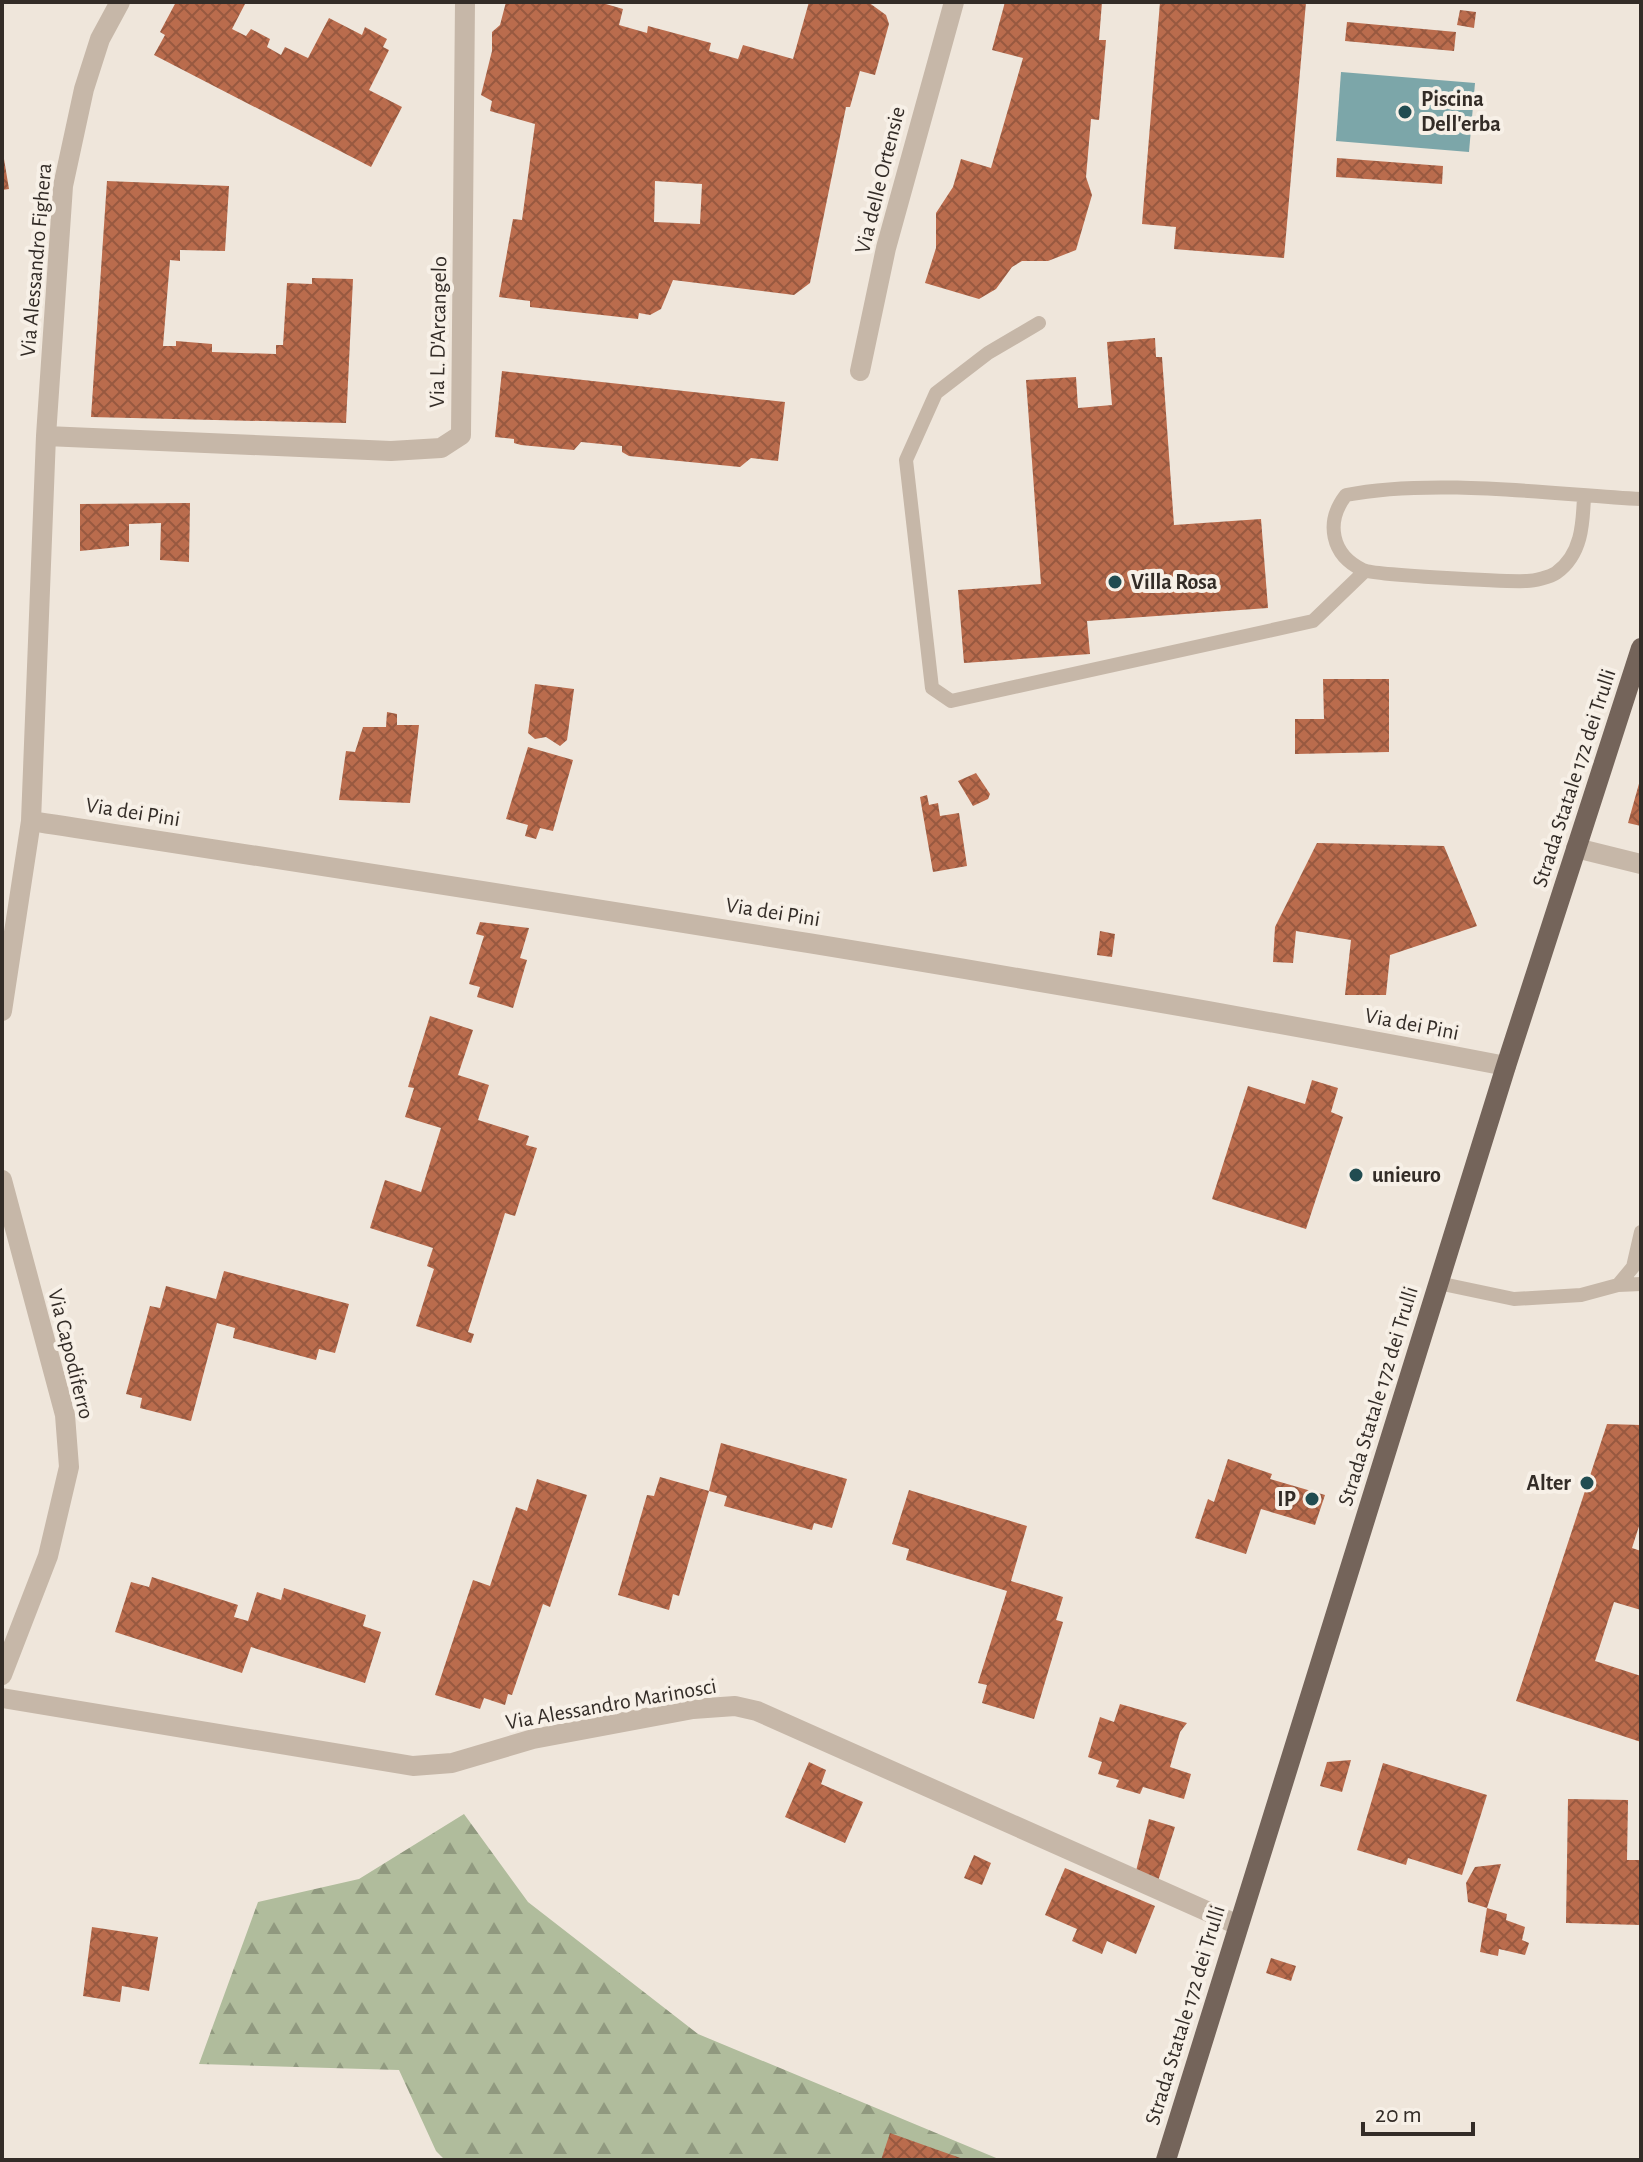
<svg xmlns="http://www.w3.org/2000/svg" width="1643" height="2162" font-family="'Alegreya Sans',sans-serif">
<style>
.forest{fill:url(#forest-firs)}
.water{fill:#7ca6a9}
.building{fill:url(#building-cross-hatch);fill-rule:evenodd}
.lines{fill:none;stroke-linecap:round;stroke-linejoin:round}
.service{stroke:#c6b7a8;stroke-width:14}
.minor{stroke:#c6b7a8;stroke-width:20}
.primary{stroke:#74645a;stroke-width:20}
.poi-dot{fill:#214c51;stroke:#f7f0e7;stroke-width:3}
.labels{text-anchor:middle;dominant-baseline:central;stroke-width:8;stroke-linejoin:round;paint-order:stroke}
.poi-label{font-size:22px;font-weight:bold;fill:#332c27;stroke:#f7f0e7;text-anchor:start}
.street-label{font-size:22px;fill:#332c27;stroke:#f7f0e7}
</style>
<defs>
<pattern id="forest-firs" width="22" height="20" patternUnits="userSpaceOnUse" patternTransform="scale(2)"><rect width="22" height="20" fill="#b0bc9c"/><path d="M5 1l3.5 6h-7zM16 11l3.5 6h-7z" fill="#90997f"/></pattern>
<pattern id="building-cross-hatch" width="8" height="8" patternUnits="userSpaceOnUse" patternTransform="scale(2)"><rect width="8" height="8" fill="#ba6c4d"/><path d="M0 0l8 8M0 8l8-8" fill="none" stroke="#985940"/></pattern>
</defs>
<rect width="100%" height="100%" fill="#efe6db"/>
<path class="forest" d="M464,1814L528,1902L698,2034L1001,2160H445L436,2151L399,2070L199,2064L258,1902L359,1879Z"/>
<path class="water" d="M1341,72L1475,83L1469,152L1336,141Z"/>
<path class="building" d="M176,2H246L232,29L246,36L251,29L270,39L267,47L281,55L285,47L308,58L329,18L362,35L365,27L387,39L383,47L389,50L369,90L402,107L371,167L154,55L165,35L160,32Z
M506,2H599L623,9L619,25L647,33L648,26L711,43L709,51L738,59L743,45L793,59L809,2H868L886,15L889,24L875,75L860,71L850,107H846L810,283L794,295L673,280L661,309L650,315L639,313L638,319L530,307V301L499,297L513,219L522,220L535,124L490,111L492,101L481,95L492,51V32L500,25ZM655,181L702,184L700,224L654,222Z
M1005,2H1102L1099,40H1106L1099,120L1091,119L1086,177L1092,195L1076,250L1048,261H1022L1012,267L996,289L979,299L925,283L936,248V213L953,187L961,159L991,168L1023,58L992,50Z
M1160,2H1306L1284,258L1174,249L1176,227L1142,224Z
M1460,10L1476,12L1474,28L1457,25Z
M1347,22L1456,32L1454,51L1345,41Z
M2,147L9,189L2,190Z
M1337,158L1443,166L1442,184L1336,177Z
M107,181L229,186L225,251L180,250V261L170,260L163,346H176V341L212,344V352L276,354V345H283L287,283L312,284V278L353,279L346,423L91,417Z
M1155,338L1156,357H1162L1174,525L1261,519L1268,608L1087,621L1090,654L964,663L958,590L1041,584L1026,380L1076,377L1078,408L1112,405L1107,342Z
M502,371L785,402L778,461L751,458L740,467L629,456L622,452V446L581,442L574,450L521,445L514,443V439L495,437Z
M190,503L189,562L160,560L161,523L129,524V546L80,551V504Z
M1323,679H1389V752L1295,754V719H1324Z
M535,684L574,689L567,740L560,746L546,737L535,739L528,733Z
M387,712L397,714V725H419L410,803L339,800L346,751L355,752L363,727H386Z
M528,747L573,760L553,831L540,828L536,839L525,836L528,825L506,819Z
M976,773L990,794L988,799L973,806L958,781Z
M1640,780H1641V826L1628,823Z
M927,795L929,805L938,803L940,816L959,813L967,866L933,872L920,797Z
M1317,843L1444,846L1477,926L1390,955L1386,995H1345L1351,940L1296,931L1293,963L1273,962L1275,927Z
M480,922L529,928L520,958L527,960L513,1008L477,997L480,987L469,984L484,936L476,934Z
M1100,931L1115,934L1112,957L1097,955Z
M430,1016L473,1030L458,1075L489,1085L478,1120L529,1136L526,1145L537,1148L515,1216L505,1213L468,1332L474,1334L471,1343L416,1326L434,1269L427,1266L433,1248L370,1228L385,1180L421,1192L441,1128L405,1117L414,1088L408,1087Z
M1312,1080L1338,1088L1331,1112L1343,1117L1306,1229L1212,1199L1248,1086L1305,1104Z
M224,1271L349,1304L335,1353L319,1349L316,1360L233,1338L235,1328L217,1323L191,1421L140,1408L142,1398L126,1394L150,1306L160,1308L166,1286L216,1299Z
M1607,1424L1641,1425V1520L1632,1548L1641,1551V1610L1614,1602L1595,1661L1641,1676V1742L1516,1701Z
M721,1443L847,1479L832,1528L814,1523L812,1530L724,1506L727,1496L709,1491Z
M1228,1459L1272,1474L1270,1479L1325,1495L1315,1525L1261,1509L1246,1554L1195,1538L1208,1499L1214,1502Z
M660,1477L709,1491L679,1596L673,1594L669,1610L618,1595L647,1495L654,1496Z
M537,1479L587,1495L550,1607L543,1604L512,1695L508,1694L505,1705L484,1698L480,1709L435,1695L473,1580L490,1586L516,1507L527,1511Z
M909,1490L1027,1526L1011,1581L1063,1597L1056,1620L1063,1622L1034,1719L982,1703L987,1685L978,1683L1007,1591L906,1560L909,1549L892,1544Z
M152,1577L238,1605L234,1617L248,1621L257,1592L281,1600L284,1588L366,1615L363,1626L381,1632L365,1683L251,1647L242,1673L115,1632L131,1582L149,1587Z
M1120,1704L1187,1723L1180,1732L1170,1767L1191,1774L1184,1799L1143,1787L1140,1794L1116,1787L1119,1780L1098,1774L1102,1762L1088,1757L1100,1717L1114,1722Z
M1351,1760L1342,1792L1320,1786L1327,1762Z
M809,1762L826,1770L821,1784L863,1802L845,1843L785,1817Z
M1383,1763L1487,1795L1462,1875L1408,1858L1406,1865L1357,1850Z
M1568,1799L1628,1800L1627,1860H1641V1925L1566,1923Z
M1149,1819L1175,1827L1158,1881L1136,1871Z
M974,1855L991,1863L982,1885L964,1878Z
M1501,1864L1487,1908L1468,1902L1466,1883L1475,1867Z
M1065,1868L1155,1906L1136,1954L1107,1941L1102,1954L1072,1941L1077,1929L1045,1915Z
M1487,1908L1507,1914L1506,1920L1525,1927L1522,1940L1529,1943L1525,1955L1499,1949L1498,1956L1480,1952Z
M92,1927L158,1937L149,1991L122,1986L120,2002L83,1996Z
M1271,1958L1296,1966L1291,1981L1266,1973Z
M890,2133L966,2160H881Z"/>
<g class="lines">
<path class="service" d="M1039,323L988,353L936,393L906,460L932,688L951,701L1313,621L1365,571
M1584,496C1583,523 1582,555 1556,573C1550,577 1534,581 1527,581C1509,582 1373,575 1363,570C1331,555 1325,522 1346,495C1433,478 1550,494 1641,499
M1438,1283L1514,1299L1581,1295L1618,1285L1633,1267L1641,1232
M1618,1285L1641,1284"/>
<path class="minor" d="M860,371L886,248L954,2
M46,436L391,451L441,448L461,435L465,2
M31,821C523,897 1016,972 1506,1066
M1576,848L1641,864
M2,1011L31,821L46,436L63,186L84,89L100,39L120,2
M2,1180L65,1415L69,1467L48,1556L2,1675
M2,1698L413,1766L452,1763L533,1739L693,1709L735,1706L757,1711L1238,1925"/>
<path class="primary" d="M1166,2160L1506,1066L1641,648"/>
</g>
<g class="poi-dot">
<circle cx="1405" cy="112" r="8"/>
<circle cx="1115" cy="582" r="8"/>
<circle cx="1356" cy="1175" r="8"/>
<circle cx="1587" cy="1483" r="8"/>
<circle cx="1312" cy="1499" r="8"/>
</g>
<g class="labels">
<g class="poi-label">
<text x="1421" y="99">Piscina<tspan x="1421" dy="25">Dell'erba</tspan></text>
<text x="1131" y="582">Villa Rosa</text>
<text x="1372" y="1175">unieuro</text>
<text x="1571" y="1483" text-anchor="end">Alter</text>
<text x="1296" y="1499" text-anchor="end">IP</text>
</g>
<g class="street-label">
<text transform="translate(880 180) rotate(-76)">Via delle Ortensie</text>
<text transform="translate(36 260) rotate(-85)">Via Alessandro Fighera</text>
<text transform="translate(438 332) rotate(-89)">Via L. D'Arcangelo</text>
<text transform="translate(1574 778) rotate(-72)">Strada Statale 172 dei Trulli</text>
<text transform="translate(133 812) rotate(9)">Via dei Pini</text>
<text transform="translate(773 912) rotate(9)">Via dei Pini</text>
<text transform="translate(1412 1024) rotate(11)">Via dei Pini</text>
<text transform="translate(71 1354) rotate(76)">Via Capodiferro</text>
<text transform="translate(1378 1396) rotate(-73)">Strada Statale 172 dei Trulli</text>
<text transform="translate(611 1704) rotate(-10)">Via Alessandro Marinosci</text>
<text transform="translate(1185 2015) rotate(-73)">Strada Statale 172 dei Trulli</text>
</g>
</g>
<rect width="1643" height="2162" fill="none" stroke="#332c27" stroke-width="8"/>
<path d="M1363 2122v12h110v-12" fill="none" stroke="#332c27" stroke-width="4"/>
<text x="1375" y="2122" font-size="24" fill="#332c27" stroke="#f7f0e7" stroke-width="6" paint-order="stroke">20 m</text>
</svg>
